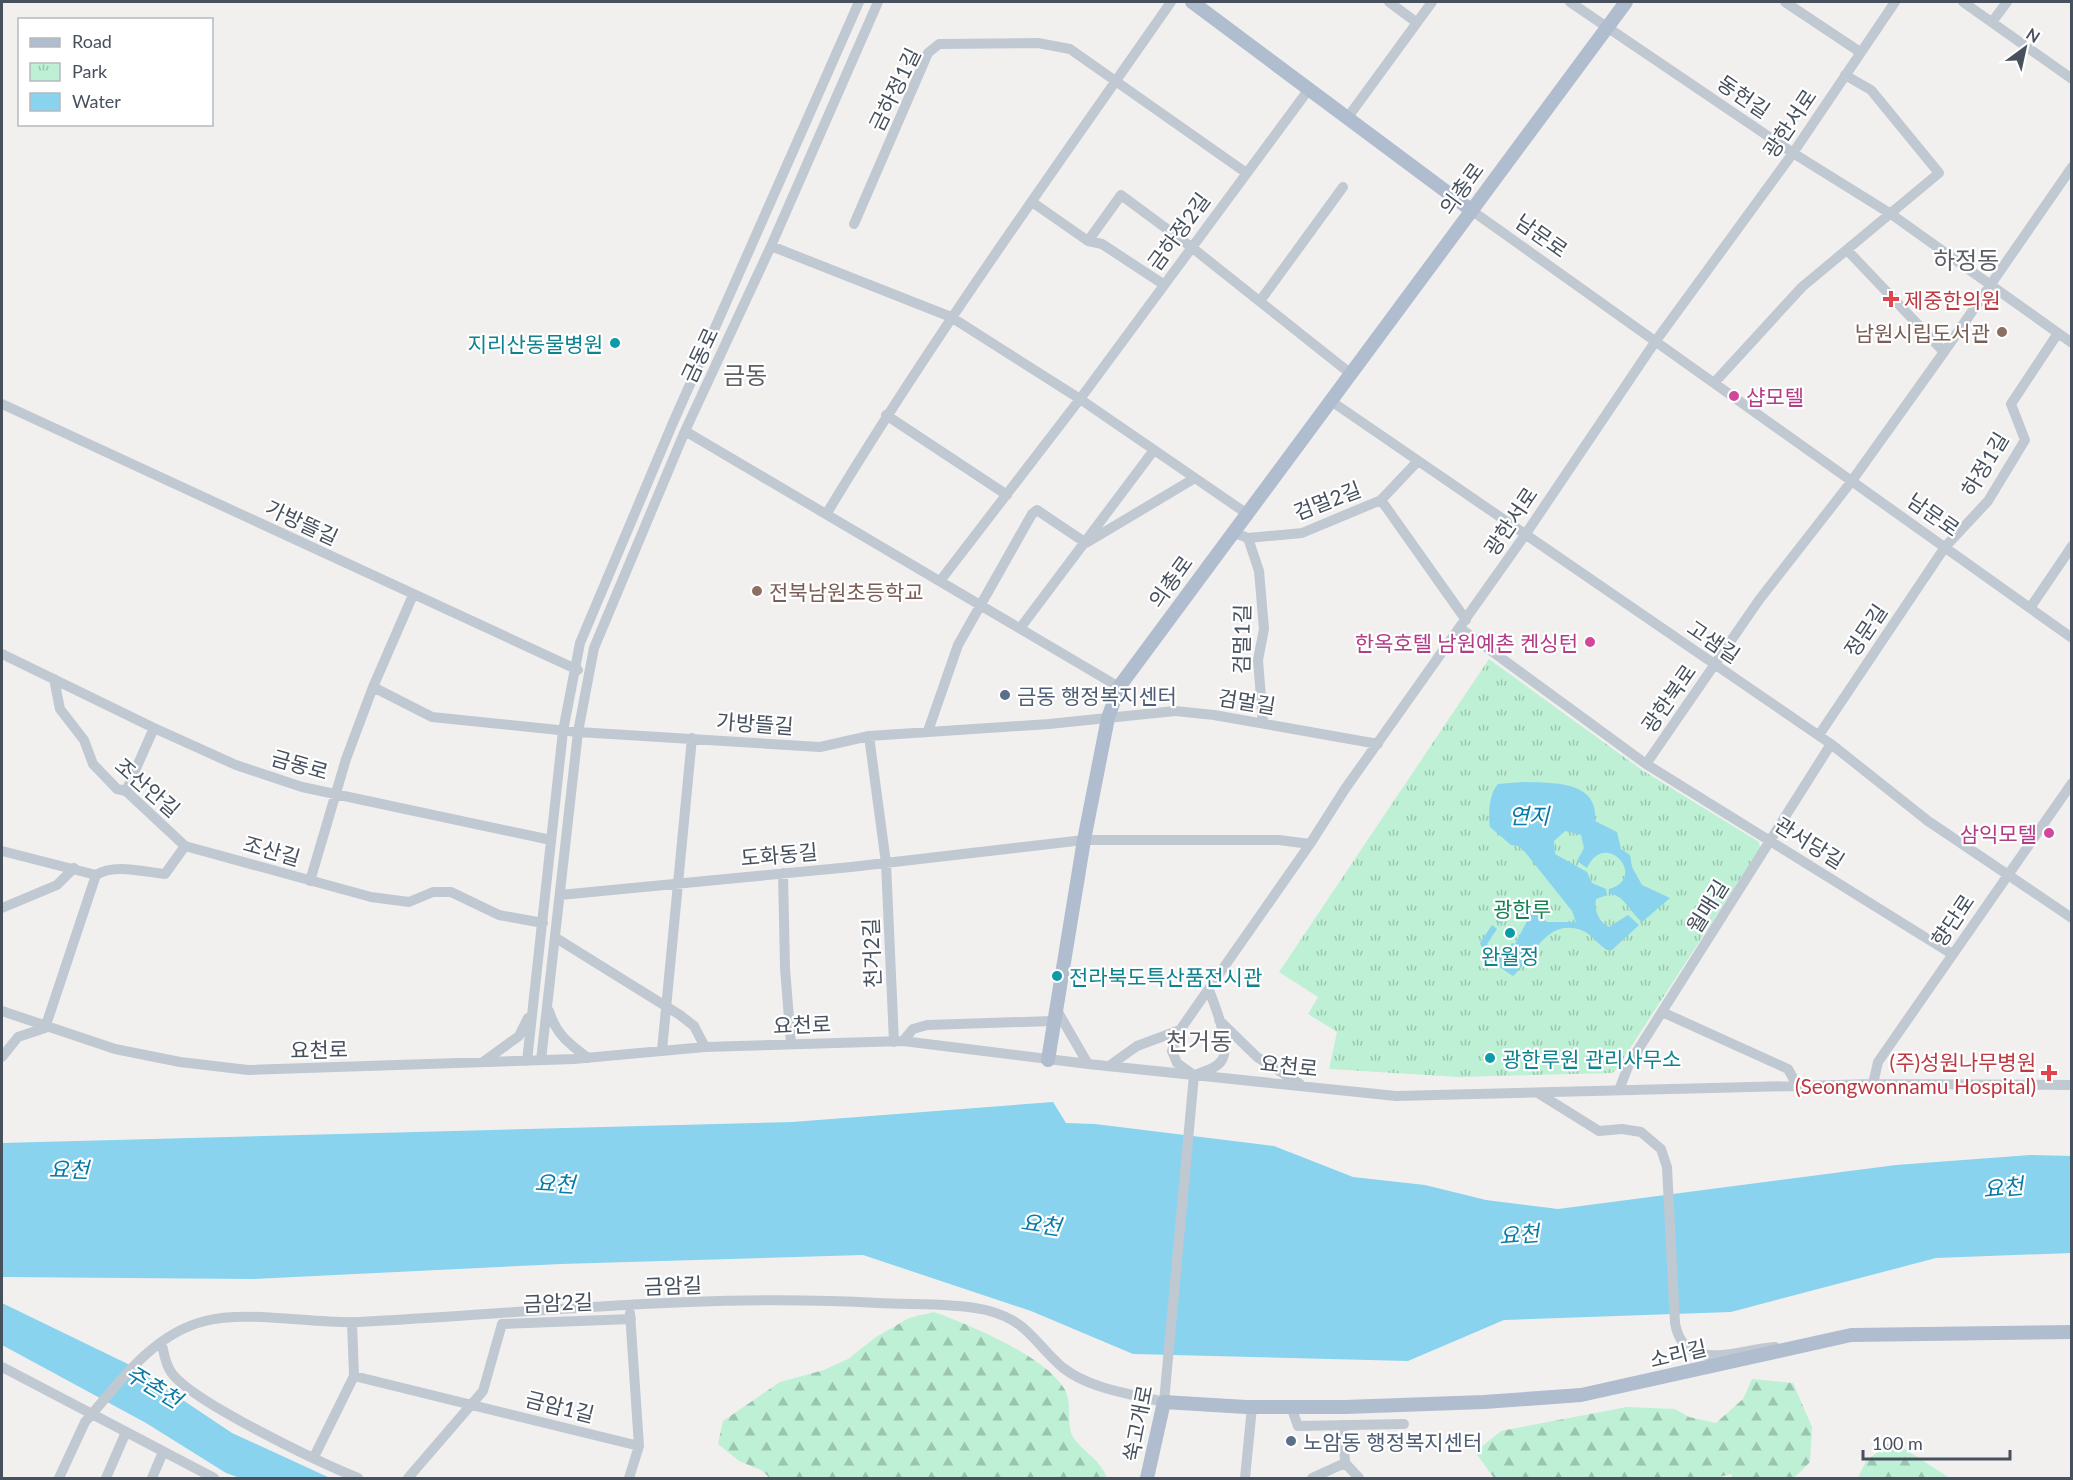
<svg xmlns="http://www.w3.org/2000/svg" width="2073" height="1480" font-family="Lato,'Noto Sans KR',sans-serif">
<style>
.forest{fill:url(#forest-firs)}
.park{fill:url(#park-tufts)}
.water{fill:#89d3ee}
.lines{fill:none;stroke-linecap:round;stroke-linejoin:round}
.minor{stroke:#c0c9d2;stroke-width:10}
.major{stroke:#afbdcf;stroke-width:14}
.health-dot{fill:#e0444e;stroke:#fff;stroke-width:2}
.education-dot{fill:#8d6e63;stroke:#fff;stroke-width:2}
.culture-dot{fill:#0f9aa8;stroke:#fff;stroke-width:2}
.hotel-dot{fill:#d1479c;stroke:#fff;stroke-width:2}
.service-dot{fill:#5c6f8a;stroke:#fff;stroke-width:2}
.labels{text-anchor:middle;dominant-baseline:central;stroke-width:4.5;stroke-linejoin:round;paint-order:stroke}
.street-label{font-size:21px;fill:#47515e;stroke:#fff}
.health-label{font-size:21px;fill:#be3a42;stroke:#fff;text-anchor:start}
.education-label{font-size:21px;fill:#785e54;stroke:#fff;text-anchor:end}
.culture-label{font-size:21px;fill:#0d838f;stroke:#fff;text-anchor:start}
.hotel-label{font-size:21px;fill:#b23c85;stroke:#fff;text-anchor:end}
.service-label{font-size:21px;fill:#4e5e75;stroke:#fff;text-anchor:start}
.park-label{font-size:21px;fill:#158252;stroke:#fff}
.water-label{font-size:22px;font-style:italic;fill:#097ba7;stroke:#fff}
.quarter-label{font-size:24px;fill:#5c5f65;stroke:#fff}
</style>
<defs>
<pattern id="forest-firs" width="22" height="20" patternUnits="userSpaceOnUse" patternTransform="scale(1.5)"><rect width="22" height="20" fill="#bdf0d4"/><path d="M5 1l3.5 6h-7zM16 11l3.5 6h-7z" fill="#9bc5af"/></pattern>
<pattern id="park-tufts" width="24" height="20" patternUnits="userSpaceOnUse" patternTransform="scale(1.5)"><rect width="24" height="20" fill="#bdf0d4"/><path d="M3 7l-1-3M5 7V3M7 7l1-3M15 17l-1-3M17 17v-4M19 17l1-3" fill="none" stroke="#9bc5af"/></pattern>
</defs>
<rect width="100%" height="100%" fill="#f2f0ef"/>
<path class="forest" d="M 934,1312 C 968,1324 1050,1358 1066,1392 C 1072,1405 1066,1424 1073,1437 C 1084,1453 1101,1460 1107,1478 L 770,1478 L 761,1470 L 739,1461 L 718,1444 L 723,1421 L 780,1382 L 824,1370 L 848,1359 L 876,1337 L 909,1318 Z
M 1752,1379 L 1793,1383 L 1812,1427 L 1810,1462 L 1794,1478 L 1732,1478 L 1732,1474 L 1714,1478 L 1494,1478 L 1475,1452 L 1501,1431 L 1627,1407 L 1675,1409 L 1689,1417 L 1716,1423 L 1743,1399 Z
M 1892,1441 L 1950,1478 L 1858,1478 L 1866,1461 Z"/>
<path class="park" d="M 1489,659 L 1642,770 L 1759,842 L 1760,848 L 1616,1070 L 1612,1073 L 1458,1077 L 1329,1069 L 1337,1032 L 1308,1014 L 1318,997 L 1279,972 Z"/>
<path class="water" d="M 1523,782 C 1552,783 1599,780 1595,821 L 1617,832 L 1621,849 L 1630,855 L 1632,867 L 1642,885 L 1670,898 L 1642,922 C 1631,913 1624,895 1610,894 L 1609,889 C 1649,878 1605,828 1587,868 L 1577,861 L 1584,848 L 1581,835 L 1565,831 L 1554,841 L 1555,854 L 1587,872 L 1592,883 L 1606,889 L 1607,895 L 1596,899 C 1594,911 1599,922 1609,927 L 1628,915 L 1639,925 L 1612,950 L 1607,950 C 1598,945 1592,934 1581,930 C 1546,918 1534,957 1513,976 L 1486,958 L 1480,943 L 1492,925 L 1497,929 L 1487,944 L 1502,956 L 1512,943 L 1515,944 L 1527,921 L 1512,910 L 1501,924 L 1496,920 L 1511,903 L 1525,906 L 1547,922 L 1576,922 L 1572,911 L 1525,852 L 1518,846 L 1511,845 L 1490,827 C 1488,814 1489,794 1498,784 Z
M 1053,1102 L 1066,1123 L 1095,1124 L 1274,1146 L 1353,1177 L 1425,1185 L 1486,1200 L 1558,1209 L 1896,1165 L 2030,1155 L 2071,1156 L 2071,1253 L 1936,1258 L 1731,1312 L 1504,1320 L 1408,1361 L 1133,1354 L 1031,1311 L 863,1255 L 561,1264 L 252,1279 L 2,1277 L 2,1143 L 792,1122 Z
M 2,1303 L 132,1366 L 232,1433 L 330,1478 L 240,1478 L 226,1473 L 146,1423 L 2,1345 Z"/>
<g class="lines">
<path class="minor" d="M 1389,2 L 1416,22
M 1570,2 L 1793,153 L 1891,214 L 2072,343
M 1785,2 L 1860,52
M 1963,2 L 2072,79
M 1992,22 L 2007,2
M 1348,117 L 1432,2
M 1032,202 L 1088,241 L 1102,244 L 1163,284
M 1471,210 L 2072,638
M 854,224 L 928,53 L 939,44 L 1038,43 L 1070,49 L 1245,172
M 1088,241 L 1121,195 L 1190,246 L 1351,374
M 771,246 L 951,317 L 1080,399 L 1246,513
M 1847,250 L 1944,352
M 1260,301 L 1343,187
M 1714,383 L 1802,287 L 1939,173 L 1871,90 L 1845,75
M 1331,401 L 1831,744 L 1928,821 L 2072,918
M 2,404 L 578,670
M 886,415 L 1007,495
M 685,431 L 1119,687
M 1381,500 L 1466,620
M 827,513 C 933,337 1054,170 1171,2
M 1232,532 L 1248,538 L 1259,571 L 1264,629 L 1258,660 L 1263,723
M 1248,538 L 1302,533 L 1381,500 L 1417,462
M 940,581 L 1080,399 L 1309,89
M 2030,608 L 2072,546
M 1021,627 L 1154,450
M 1460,628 L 1646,764 L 1759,600 L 1851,482 L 1944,352 L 2072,167
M 2,654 L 154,728 L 236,765 L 302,787 L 551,840
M 54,679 L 60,709 L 84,740 L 93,764 L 117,789 L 126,791 L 185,846 L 371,897 L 409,902 L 433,892 L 451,892 L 499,915 L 543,923
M 373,687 L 432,717 L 578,732 L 820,747 L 869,736 L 1049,724 L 1175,711 L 1214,715 L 1378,744
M 928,731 L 958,645 L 1032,514 L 1037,510 L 1086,543 L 1195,478
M 1819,735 L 1945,547 L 1988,501 L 2025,440 L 2011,404 L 2058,333
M 869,736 L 886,863 L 894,1042
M 1646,764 L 1952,954
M 126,791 L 154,728
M 2,851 L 96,875 C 114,863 144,872 165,874 L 185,846
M 783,873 L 785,968 L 791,1044
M 310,881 L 346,759 L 373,687 L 413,595
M 560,895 L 851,867 L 1084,840 L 1279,840 L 1310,844
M 2,908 L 57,885 L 74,868
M 556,938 L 680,1015 L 694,1026 L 705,1047
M 1055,1007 L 1088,1064
M 2,1011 L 115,1049 L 180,1062 L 248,1070 L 574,1059 L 705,1047 L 903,1041 L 1088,1064 L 1396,1096 L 1873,1084 L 2072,1085
M 549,1011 C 556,1034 569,1044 588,1058
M 1662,1012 L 1788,1069 L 1798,1087
M 1219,1020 L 1257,1057 L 1300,1084
M 903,1041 L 913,1029 L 927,1025 L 1052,1021
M 662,1050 L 692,738
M 2,1057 L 18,1037 L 45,1028 L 96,875
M 541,1060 L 578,732 L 594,648 L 685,431 L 771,246 L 878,2
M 527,1061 L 563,731 L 580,643 L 672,425 L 859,2
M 483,1062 L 519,1036 L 528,1018
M 1109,1066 L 1137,1046 L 1180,1030
M 1191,1073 L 1177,1063 L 1172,1051 L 1180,1030 L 1310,844 L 1345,789 L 1525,535 L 1655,342 L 1793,153 L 1895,2
M 1197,1074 C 1206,1071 1217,1068 1222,1060 C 1231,1044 1215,1006 1209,990
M 1873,1084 L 1878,1062 L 2072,783
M 1619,1090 L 1629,1064 L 1831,744
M 1538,1093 L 1599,1131 L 1622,1129 L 1641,1132 L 1661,1149 L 1667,1167 L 1675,1323 C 1684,1375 1740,1349 1775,1347
M 161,1342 C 164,1351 165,1364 171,1372 C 190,1401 321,1463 358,1478
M 2,1367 L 92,1414 C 123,1377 156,1333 205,1321 C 247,1310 313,1324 359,1322 C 531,1313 706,1293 878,1303 C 910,1305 956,1303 986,1310 C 1029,1321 1033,1342 1062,1367 C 1089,1389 1131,1394 1164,1402 L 1194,1075
M 354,1376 L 639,1446
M 1291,1407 L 1298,1426 L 1404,1424
M 1343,1425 L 1345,1463 L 1359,1478
M 314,1457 L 354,1376 L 352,1322
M 59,1478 L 85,1422 L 92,1414 L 214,1478
M 106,1478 L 126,1432
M 152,1478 L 163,1452
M 408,1478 L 483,1391 L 502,1324 L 631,1319
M 629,1478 L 639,1446 L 630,1313
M 1245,1478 L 1252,1407
M 1312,1478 L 1345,1463"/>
<path class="major" d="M 1192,2 L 1471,210
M 1048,1060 L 1084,840 L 1108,718 L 1119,687 L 1626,2
M 1147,1478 L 1164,1402 L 1246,1407 L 1345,1407 L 1484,1402 L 1581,1395 L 1851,1335 L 2072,1332"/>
</g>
<g class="health-dot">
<path d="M1888 290h6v6h6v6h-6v6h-6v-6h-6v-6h6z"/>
<path d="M2046 1064h6v6h6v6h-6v6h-6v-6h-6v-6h6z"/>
</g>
<g class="education-dot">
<circle cx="2002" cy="332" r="6"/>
<circle cx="757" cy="591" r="6"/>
</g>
<g class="culture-dot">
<circle cx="615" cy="343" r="6"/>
<circle cx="1510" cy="933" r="6"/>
<circle cx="1057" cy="976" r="6"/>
<circle cx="1490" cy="1058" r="6"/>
</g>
<g class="hotel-dot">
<circle cx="1734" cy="396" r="6"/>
<circle cx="1590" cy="642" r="6"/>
<circle cx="2049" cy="833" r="6"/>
</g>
<g class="service-dot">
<circle cx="1005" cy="695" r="6"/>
<circle cx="1291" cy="1441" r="6"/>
</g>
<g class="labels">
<g class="street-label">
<text transform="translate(894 89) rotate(-64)">금하정1길</text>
<text transform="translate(1744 96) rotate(34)">동헌길</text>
<text transform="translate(1789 123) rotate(-56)">광한서로</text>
<text transform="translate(1461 188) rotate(-54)">의총로</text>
<text transform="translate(1178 231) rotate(-54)">금하정2길</text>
<text transform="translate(1542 235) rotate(35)">남문로</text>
<text transform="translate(699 355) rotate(-65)">금동로</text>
<text transform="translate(1984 464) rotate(-59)">하정1길</text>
<text transform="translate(1327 500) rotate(-21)">검멀2길</text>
<text transform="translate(1934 514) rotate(35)">남문로</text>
<text transform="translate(1510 521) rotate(-56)">광한서로</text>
<text transform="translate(302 522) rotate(25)">가방뜰길</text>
<text transform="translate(1170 581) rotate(-54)">의총로</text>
<text transform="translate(1865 630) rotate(-56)">정문길</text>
<text transform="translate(1241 639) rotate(-89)">검멀1길</text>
<text transform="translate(1714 641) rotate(34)">고샘길</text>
<text transform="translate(1668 698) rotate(-55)">광한북로</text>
<text transform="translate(1247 701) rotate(9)">검멀길</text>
<text transform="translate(755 723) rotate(4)">가방뜰길</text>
<text transform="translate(300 764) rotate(16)">금동로</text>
<text transform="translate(148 787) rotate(41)">조산안길</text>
<text transform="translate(1810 842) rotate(32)">관서당길</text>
<text transform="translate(272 850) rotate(16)">조산길</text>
<text transform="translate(779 854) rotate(-5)">도화동길</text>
<text transform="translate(1707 906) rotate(-58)">월매길</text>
<text transform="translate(1952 920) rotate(-56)">향단로</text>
<text transform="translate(871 953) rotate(-92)">천거2길</text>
<text transform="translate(802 1024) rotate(-2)">요천로</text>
<text transform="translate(319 1049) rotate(-1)">요천로</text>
<text transform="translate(1289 1065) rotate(6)">요천로</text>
<text transform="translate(673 1285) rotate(-2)">금암길</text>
<text transform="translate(558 1302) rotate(-2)">금암2길</text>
<text transform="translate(1678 1353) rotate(-13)">소리길</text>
<text transform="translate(560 1406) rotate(14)">금암1길</text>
<text transform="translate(1137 1423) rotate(-79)">쑥고개로</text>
</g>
<g class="health-label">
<text x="1904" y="299">제중한의원</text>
<text x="2036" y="1061" text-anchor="end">(주)성원나무병원<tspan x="2036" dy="24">(Seongwonnamu Hospital)</tspan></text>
</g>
<g class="education-label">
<text x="1990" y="332">남원시립도서관</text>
<text x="769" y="591" text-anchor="start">전북남원초등학교</text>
</g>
<g class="culture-label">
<text x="603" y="343" text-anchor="end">지리산동물병원</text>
<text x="1510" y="955" text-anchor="middle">완월정</text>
<text x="1069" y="976">전라북도특산품전시관</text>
<text x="1502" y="1058">광한루원 관리사무소</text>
</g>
<g class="hotel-label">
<text x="1746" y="396" text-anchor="start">샵모텔</text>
<text x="1578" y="642">한옥호텔 남원예촌 켄싱턴</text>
<text x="2037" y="833">삼익모텔</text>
</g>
<g class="service-label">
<text x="1017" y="695">금동 행정복지센터</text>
<text x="1303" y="1441">노암동 행정복지센터</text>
</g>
<g class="park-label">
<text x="1522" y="908">광한루</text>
</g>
<g class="water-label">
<text x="1529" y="815">연지</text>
<text transform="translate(69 1169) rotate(1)">요천</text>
<text transform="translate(555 1183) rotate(3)">요천</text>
<text transform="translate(2003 1187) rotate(-6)">요천</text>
<text transform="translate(1041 1224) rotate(8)">요천</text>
<text transform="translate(1519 1234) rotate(-5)">요천</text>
<text transform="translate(154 1386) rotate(31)">주촌천</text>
</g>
<g class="quarter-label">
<text x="1966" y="259">하정동</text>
<text x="745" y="374">금동</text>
<text x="1199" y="1040">천거동</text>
</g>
</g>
<rect width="2073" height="1480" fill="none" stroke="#47515e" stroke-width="6"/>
<rect x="18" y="18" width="195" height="108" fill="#ffffff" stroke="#b5b9bf" stroke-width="1.5"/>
<rect x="30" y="38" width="30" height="9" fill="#afbdcf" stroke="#b5b9bf" stroke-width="1.5"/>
<text x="72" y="48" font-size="18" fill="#47515e">Road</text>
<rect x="30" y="63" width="30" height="18" fill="url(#park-tufts)" stroke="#b5b9bf" stroke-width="1.5"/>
<text x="72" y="78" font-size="18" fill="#47515e">Park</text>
<rect x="30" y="93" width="30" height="18" fill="#89d3ee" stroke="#b5b9bf" stroke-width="1.5"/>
<text x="72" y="108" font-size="18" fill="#47515e">Water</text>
<g transform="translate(2025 48) rotate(33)" stroke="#ffffff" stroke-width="4.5" paint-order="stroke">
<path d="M0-4.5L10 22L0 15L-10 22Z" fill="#47515e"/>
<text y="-9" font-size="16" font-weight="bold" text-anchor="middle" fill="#47515e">N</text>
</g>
<path d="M1863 1450v9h147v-9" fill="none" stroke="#47515e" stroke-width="3"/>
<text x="1872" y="1450" font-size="18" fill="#47515e" stroke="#ffffff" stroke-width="4.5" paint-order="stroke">100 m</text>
</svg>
